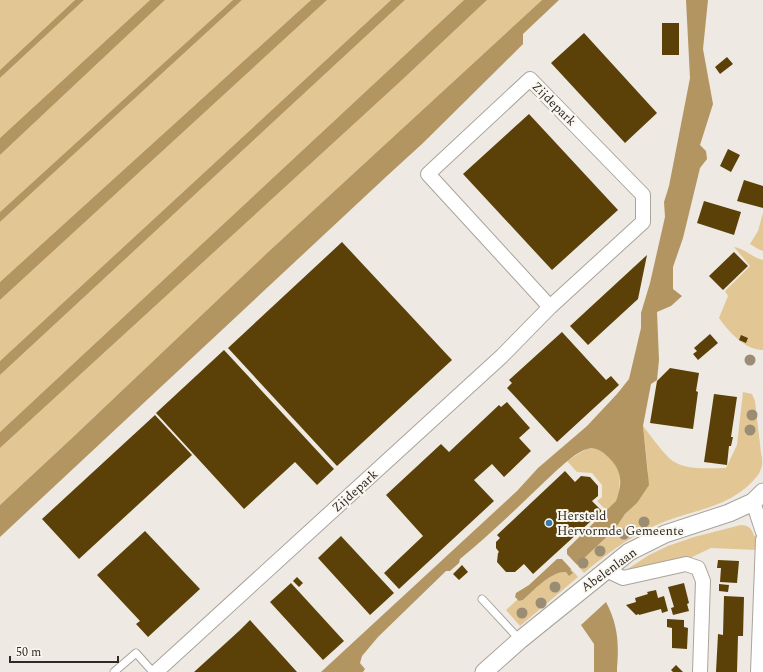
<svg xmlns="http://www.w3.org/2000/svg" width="763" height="672" font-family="Spectral,serif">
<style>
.green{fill:#e2c694}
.water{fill:#b29561}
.pier{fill:#eee9e2}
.building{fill:#5b4108}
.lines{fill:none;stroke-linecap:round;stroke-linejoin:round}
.service-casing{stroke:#a8a49c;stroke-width:9}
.minor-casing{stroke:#a8a49c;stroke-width:16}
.tertiary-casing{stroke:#a8a49c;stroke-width:19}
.service{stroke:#fff;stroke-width:7}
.minor{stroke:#fff;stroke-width:14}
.tertiary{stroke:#fff;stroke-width:17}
.tree{fill:#9a8d73}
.poi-dot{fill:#367ab0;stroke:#fbf7ef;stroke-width:1.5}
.labels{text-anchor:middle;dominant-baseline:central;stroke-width:4;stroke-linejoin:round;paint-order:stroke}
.street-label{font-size:13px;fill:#2c2b28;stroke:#fbf7ef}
.poi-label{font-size:13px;fill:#2c2b28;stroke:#fbf7ef;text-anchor:start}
</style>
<rect width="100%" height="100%" fill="#eee9e2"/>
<path class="green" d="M 0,0 L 75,0 L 0,70 Z
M 84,0 L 150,0 L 0,138 L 0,78 Z
M 165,0 L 233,0 L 0,212 L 0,155 Z
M 242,0 L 311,0 L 0,282 L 0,222 Z
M 327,0 L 391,0 L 0,361 L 0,300 Z
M 405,0 L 464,0 L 0,432 L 0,375 Z
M 487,0 L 542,0 L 266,254 L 71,439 L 0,505 L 0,448 L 402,80 Z
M 763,213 L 763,251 L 758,249 L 750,244 L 758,231 Z
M 734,247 C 744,248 753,258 763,260 L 763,350 C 745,350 729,332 719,318 L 728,296 L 725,291 L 750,266 Z
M 743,392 L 752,394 L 755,401 L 761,453 C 763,460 763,468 758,475 C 731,510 689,509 652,527 C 627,539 605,555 584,573 L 577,565 L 615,529 L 625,514 L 637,503 L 648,472 L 643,426 C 651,436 659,448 669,458 C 682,471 709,468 726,468 L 737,445 Z
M 597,448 L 604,453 L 617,466 L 620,473 L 619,493 L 616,501 L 607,511 L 597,501 L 602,497 L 602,485 L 592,473 L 577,472 L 567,461 L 586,449 Z
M 741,525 C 749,525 752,529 754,536 L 757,535 L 757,550 L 711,548 L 686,560 L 628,571 L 626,570 L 649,555 L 668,546 L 694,537 Z
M 571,569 L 578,577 L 520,626 L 506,610 L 518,599 L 519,601 L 523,600 C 534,590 550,571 566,572 L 570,576 L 570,570 Z"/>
<path class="water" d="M 75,0 L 84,0 L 0,78 L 0,70 Z
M 150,0 L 165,0 L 0,155 L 0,138 Z
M 233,0 L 242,0 L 0,222 L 0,212 Z
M 311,0 L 327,0 L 0,300 L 0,282 Z
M 391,0 L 405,0 L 0,375 L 0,361 Z
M 464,0 L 487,0 L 402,80 L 0,448 L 0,432 Z
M 542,0 L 559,0 L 523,34 L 523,44 L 517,50 L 422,144 L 388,175 L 0,537 L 0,505 L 71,439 L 266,254 Z
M 686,0 L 708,0 L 703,49 L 713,104 L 700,145 L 706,151 L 707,159 L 700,168 L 683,238 L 673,267 L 673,289 L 682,296 L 671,306 L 657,312 L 659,360 L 657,380 L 651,384 L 643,426 L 649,485 L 637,503 L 625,514 L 615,529 L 577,565 L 570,570 L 573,573 L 569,576 L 566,572 C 551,571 533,591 523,600 L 519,601 L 515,597 L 516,593 L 529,585 L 557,559 L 562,559 L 567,555 L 567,549 L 616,501 C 622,485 623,472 610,459 C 604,453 597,446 587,449 C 574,452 548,479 537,489 C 512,513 487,537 460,559 L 459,563 L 450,571 L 446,571 L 378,637 L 362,656 L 360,663 L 365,669 L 363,672 L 321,672 L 517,491 L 538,468 L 587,426 L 617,394 L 629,379 L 641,328 L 641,313 L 650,283 L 665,217 L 664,202 L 669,186 L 690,78 Z
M 606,602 C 618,625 619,643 617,668 L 617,672 L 594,672 L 594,644 L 581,625 Z"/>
<path class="pier" d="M 566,553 L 578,566 L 573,571 L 561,558 Z"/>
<path class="building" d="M 662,23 L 679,23 L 679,55 L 662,55 Z
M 584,33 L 657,113 L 625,143 L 551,63 Z
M 727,57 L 733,64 L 720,74 L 715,67 Z
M 529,114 L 618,210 L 552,270 L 463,174 Z
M 728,149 L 740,155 L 731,172 L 720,166 Z
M 744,180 L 763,186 L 763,208 L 737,201 Z
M 704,201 L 741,212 L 734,235 L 697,223 Z
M 342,242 L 452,360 L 337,466 L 228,348 Z
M 734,252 L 748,266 L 723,290 L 709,276 Z
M 647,255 L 638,299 L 588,345 L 570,326 Z
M 562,332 L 606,380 L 611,376 L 619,385 L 557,442 L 507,388 L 512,383 L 509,380 Z
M 710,334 L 718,343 L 698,360 L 693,354 L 697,351 L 694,348 Z
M 741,335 L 748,338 L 746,343 L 739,340 Z
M 224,350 L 334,469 L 317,485 L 295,462 L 244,509 L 156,413 Z
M 670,368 L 699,373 L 696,391 L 698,392 L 693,429 L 650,423 L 657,381 Z
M 714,394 L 737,397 L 731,437 L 733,437 L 731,446 L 729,446 L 727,465 L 704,462 Z
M 507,402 L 530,428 L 519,438 L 531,451 L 504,477 L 492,464 L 474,480 L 494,501 L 399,589 L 384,573 L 423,536 L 386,495 L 441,444 L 449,452 L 499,405 L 501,407 Z
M 155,415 L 192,455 L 79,559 L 42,519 Z
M 565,471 L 575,482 L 581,476 L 590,477 L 598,486 L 598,496 L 592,501 L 602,511 L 533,574 L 524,564 L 515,572 L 506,572 L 497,562 L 498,553 L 499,552 L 496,548 L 496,542 L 500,538 L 497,535 Z
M 145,531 L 200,589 L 148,637 L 136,624 L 140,621 L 97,575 Z
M 341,536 L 394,593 L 370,615 L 318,558 Z
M 718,560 L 739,561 L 737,583 L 720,582 L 721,568 L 717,568 Z
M 462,565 L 468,572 L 459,580 L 453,574 Z
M 297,577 L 303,583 L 299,587 L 293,581 Z
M 291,583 L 344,641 L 323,660 L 270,602 Z
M 684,583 L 689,603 L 687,604 L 689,611 L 673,615 L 671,608 L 674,607 L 668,587 Z
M 719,584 L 729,585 L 728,592 L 719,591 Z
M 656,590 L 658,598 L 664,596 L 668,611 L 662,613 L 661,609 L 639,615 L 639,614 L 636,615 L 626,605 L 636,602 L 635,598 L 648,594 L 647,592 Z
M 724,596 L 744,597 L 743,636 L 738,636 L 737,672 L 716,672 L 718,634 L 723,635 Z
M 667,619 L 684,620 L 684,627 L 688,628 L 687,649 L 672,648 L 672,628 L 667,627 Z
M 250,620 L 297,672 L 194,672 L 239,631 Z
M 676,665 L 683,672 L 673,672 L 671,670 Z"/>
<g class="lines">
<defs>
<path id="service" d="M 482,599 L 520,640
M 114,672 L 136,653 L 153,672"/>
<path id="minor" d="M 753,502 L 763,532
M 606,570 L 623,578 L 686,564 L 698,568 L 703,581 L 700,672
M 156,672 L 502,356 L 550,307 L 643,222 L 643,195 L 530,79 L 428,174 L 550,307
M 758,672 L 763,540"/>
<path id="tertiary" d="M 484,672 L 520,640 L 629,552 L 665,534 L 729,513 L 753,502 L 763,492"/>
</defs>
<use href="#service" class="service-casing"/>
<use href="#minor" class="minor-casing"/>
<use href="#tertiary" class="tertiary-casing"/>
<use href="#service" class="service"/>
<use href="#minor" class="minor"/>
<use href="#tertiary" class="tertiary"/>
</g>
<g class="tree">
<circle cx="750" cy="360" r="5.5"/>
<circle cx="752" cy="415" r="5.5"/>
<circle cx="750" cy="430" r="5.5"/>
<circle cx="644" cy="522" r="5.5"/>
<circle cx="624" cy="534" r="5.5"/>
<circle cx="600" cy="551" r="5.5"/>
<circle cx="583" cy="563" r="5.5"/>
<circle cx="555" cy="587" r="5.5"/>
<circle cx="541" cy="603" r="5.5"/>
<circle cx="522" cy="613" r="5.5"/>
</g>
<circle class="poi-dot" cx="549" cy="523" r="4"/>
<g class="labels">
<g class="street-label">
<text transform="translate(554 104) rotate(45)">Zijdepark</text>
<text transform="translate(355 491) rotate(-42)">Zijdepark</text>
<text transform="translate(609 570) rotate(-36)">Abelenlaan</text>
</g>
<g class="poi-label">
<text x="557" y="516">Hersteld<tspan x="557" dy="15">Hervormde Gemeente</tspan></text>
</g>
</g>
<path d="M10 656v6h108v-6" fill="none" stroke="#2c2b28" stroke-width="2"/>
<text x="16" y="656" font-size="12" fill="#2c2b28" stroke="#fbf7ef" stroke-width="3" paint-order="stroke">50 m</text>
</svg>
